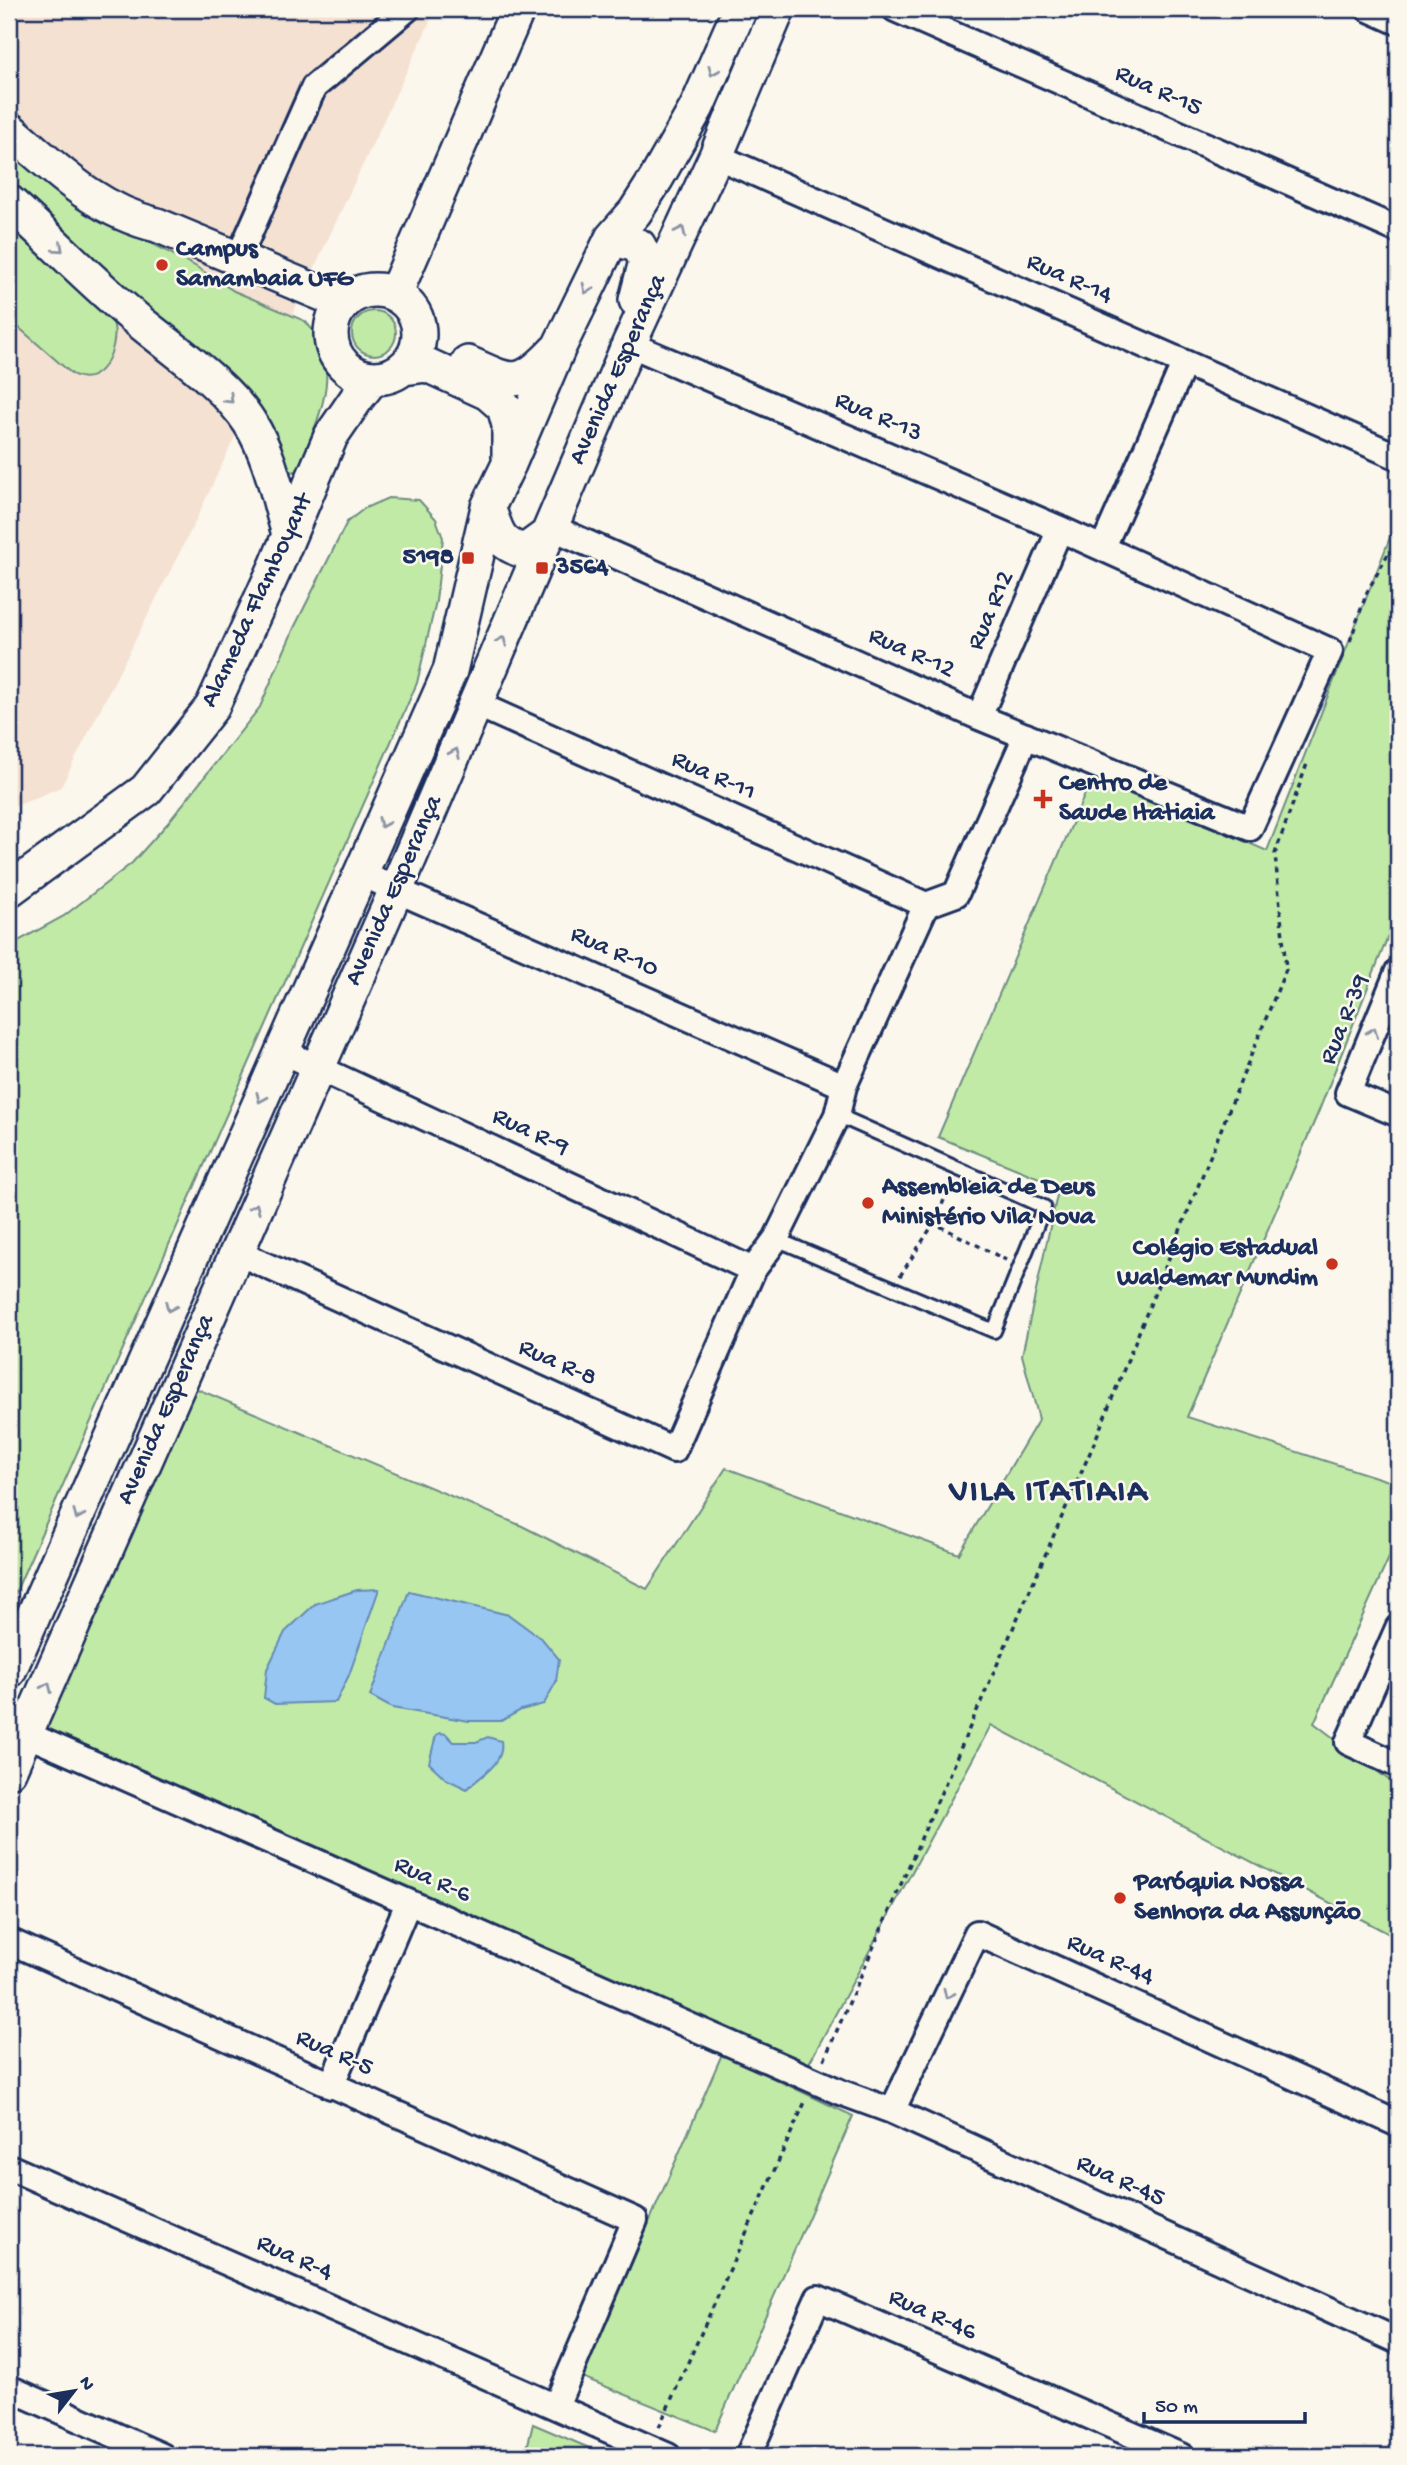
<svg xmlns="http://www.w3.org/2000/svg" width="1407" height="2465" font-family="'Gochi Hand',sans-serif">
<style>
.built{fill:#f4e1d2}
.green{fill:#c1eaa6;stroke:#6e8c82;stroke-width:2}
.water{fill:#96c6f1;stroke:#658ab6;stroke-width:2}
.lines{fill:none;stroke-linecap:round;stroke-linejoin:round}
.lane-casing{stroke:#1b2f5e;stroke-width:18}
.street-casing{stroke:#1b2f5e;stroke-width:30}
.secondary-casing{stroke:#1b2f5e;stroke-width:38}
.path{stroke:#1b2f5e;stroke-width:3.5;stroke-dasharray:5 5;stroke-linecap:butt}
.lane{stroke:#fbf7ec;stroke-width:12}
.street{stroke:#fbf7ec;stroke-width:24}
.secondary{stroke:#fbf7ec;stroke-width:33}
.oneway{stroke:#8b93a5}
.poi-dot{fill:#c8321e;stroke:#fbf7ec;stroke-width:2.5}
.labels{text-anchor:middle;dominant-baseline:central;stroke-width:5;stroke-linejoin:round;paint-order:stroke}
.street-label{font-size:26px;fill:#1b2f5e;stroke:#fbf7ec}
.poi-label{font-size:26px;font-weight:bold;fill:#1b2f5e;stroke:#fbf7ec;text-anchor:start}
.district-label{font-size:33px;font-weight:bold;letter-spacing:2px;fill:#1b2f5e;stroke:#fbf7ec}
</style>
<rect width="100%" height="100%" fill="#fbf7ec"/>
<filter id="ink" filterUnits="userSpaceOnUse"><feTurbulence type="fractalNoise" baseFrequency=".0143" numOctaves="2"/><feDisplacementMap in="SourceGraphic" scale="14" xChannelSelector="R" yChannelSelector="G"/><feConvolveMatrix kernelMatrix="1 2 1 2 8 2 1 2 1" color-interpolation-filters="sRGB"/></filter>
<g filter="url(#ink)">
<path class="built" d="M 9,9 L 436,9 L 195,522 L 61,787 L 9,809 Z"/>
<path class="green" d="M 9,146 L 103,218 L 195,266 L 234,291 L 305,321 C 348,368 316,423 297,471 L 290,472 L 284,463 L 9,190 Z
M 9,222 L 104,305 C 108,311 112,318 114,326 C 118,350 100,390 72,374 L 9,319 Z
M352 333a22 22 0 1 1 44 0a22 22 0 1 1-44 0Z
M 388,498 L 419,500 L 436,519 L 443,538 L 436,601 L 417,683 L 9,1607 L 9,946 L 64,916 L 132,863 L 167,824 L 260,707 L 294,628 L 347,522 L 365,508 Z
M 1398,517 L 1398,911 L 1318,1113 L 1187,1417 L 1398,1484 L 1398,1538 L 1314,1723 L 1398,1787 L 1397,1938 L 991,1725 L 807,2067 L 46,1729 L 195,1388 L 522,1526 L 647,1589 L 726,1468 L 959,1554 L 1039,1419 L 1022,1355 L 1059,1186 L 938,1137 L 1093,775 L 1267,851 Z
M 722,2054 L 853,2116 L 715,2431 L 582,2377 Z
M 533,2424 L 608,2456 L 525,2456 Z"/>
<path class="water" d="M 379,1589 L 349,1675 L 336,1702 L 275,1704 L 264,1698 L 267,1669 L 285,1632 L 315,1604 L 357,1590 Z
M 409,1591 L 509,1615 L 543,1640 L 559,1659 L 556,1682 L 544,1704 L 521,1710 L 501,1721 L 469,1721 L 392,1708 L 370,1696 Z
M 440,1733 L 446,1734 L 454,1742 L 476,1742 L 488,1737 L 501,1741 C 505,1764 481,1775 467,1789 L 446,1779 L 429,1763 L 436,1735 Z"/>
<g class="lines">
<defs>
<path id="lane" d="M 776,1239 L 994,1331 L 1044,1207 L 837,1115"/>
<path id="street" d="M 895,9 L 1398,230
M 1369,9 L 1398,22
M 716,156 L 1398,457
M 238,259 L 314,87 L 407,9
M 551,527 L 979,717 L 1250,828 L 1330,651 L 1060,529 L 629,344
M 1103,547 L 1184,364
M 476,704 L 926,905
M 979,717 L 1060,529
M 361,873 L 396,890 L 844,1086
M 1398,971 L 1348,1093 L 1398,1114
M 282,1051 L 753,1270
M 236,1252 L 674,1450 L 753,1270 L 776,1239 L 837,1115 L 844,1086 L 926,905 L 956,894 L 1026,736
M 1398,1628 L 1348,1742 L 1398,1765
M 26,1734 L 840,2092 L 892,2111 L 1398,2341
M 9,1941 L 635,2220 L 556,2406
M 331,2086 L 408,1903
M 892,2111 L 977,1933 L 1398,2124
M 9,2167 L 668,2456
M 9,2388 L 162,2456
M 748,2456 L 818,2298 L 1181,2456"/>
<path id="secondary" d="M 9,129 C 56,169 95,210 157,225 L 344,303
M 9,202 C 53,241 94,285 140,322 C 174,350 226,385 250,423 C 271,456 278,498 289,534
M 612,238 L 639,246 L 646,261 L 636,300
M331 334a44 44 0 1 1 88 0a44 44 0 1 1-88 0Z
M 395,294 L 518,9
M 468,363 C 512,383 519,389 555,351
M 404,368 L 427,365 L 488,393 L 504,407 L 509,425 L 509,457
M 488,507 C 497,531 498,545 525,551 L 547,535
M 9,890 L 146,790 L 212,707 L 277,564 L 331,436 L 357,398 L 373,378
M 9,1671 L 450,671 L 488,507 L 509,464 L 559,347 L 612,238 L 635,212 L 656,179 L 697,107 L 740,9
M 9,1771 L 396,890 L 629,344 L 716,156 L 778,9"/>
</defs>
<use href="#lane" class="lane-casing"/>
<use href="#street" class="street-casing"/>
<use href="#secondary" class="secondary-casing"/>
<path class="path" d="M 1350,641 L 1367,592 L 1398,536
M 934,1223 L 951,1184
M 900,1276 L 934,1223 L 1006,1260
M 824,2060 L 1092,1448 L 1286,969 L 1275,854 L 1308,761
M 659,2427 L 805,2102"/>
<use href="#lane" class="lane"/>
<use href="#street" class="street"/>
<use href="#secondary" class="secondary"/>
</g>
<defs><path id="oneway-chevron" d="M-2-3.5L2.5 0L-2 3.5" fill="none" stroke-width="1.6" stroke-linecap="round" stroke-linejoin="round" transform="scale(1.75)"/></defs>
<g class="oneway">
<use href="#oneway-chevron" transform="translate(713 71) rotate(114)"/>
<use href="#oneway-chevron" transform="translate(681 231) rotate(-65)"/>
<use href="#oneway-chevron" transform="translate(59 248) rotate(42)"/>
<use href="#oneway-chevron" transform="translate(587 289) rotate(116)"/>
<use href="#oneway-chevron" transform="translate(229 399) rotate(45)"/>
<use href="#oneway-chevron" transform="translate(502 641) rotate(-67)"/>
<use href="#oneway-chevron" transform="translate(455 753) rotate(-67)"/>
<use href="#oneway-chevron" transform="translate(383 823) rotate(114)"/>
<use href="#oneway-chevron" transform="translate(1373 1032) rotate(-68)"/>
<use href="#oneway-chevron" transform="translate(261 1098) rotate(114)"/>
<use href="#oneway-chevron" transform="translate(255 1208) rotate(-66)"/>
<use href="#oneway-chevron" transform="translate(170 1307) rotate(114)"/>
<use href="#oneway-chevron" transform="translate(78 1515) rotate(114)"/>
<use href="#oneway-chevron" transform="translate(47 1687) rotate(-66)"/>
<use href="#oneway-chevron" transform="translate(948 1994) rotate(115)"/>
</g>
</g>
<g class="poi-dot">
<circle cx="162" cy="265" r="7"/>
<rect x="461" y="551" width="14" height="14" rx="3.5"/>
<rect x="535" y="561" width="14" height="14" rx="3.5"/>
<path d="M1039.5 788.5h7v7h7v7h-7v7h-7v-7h-7v-7h7z"/>
<circle cx="868" cy="1203" r="7"/>
<circle cx="1332" cy="1264" r="7"/>
<circle cx="1120" cy="1898" r="7"/>
</g>
<g class="labels">
<g class="street-label">
<text transform="translate(1158 92) rotate(24)">Rua R-15</text>
<text transform="translate(1069 280) rotate(24)">Rua R-14</text>
<text transform="translate(619 370) rotate(-66)">Avenida Esperança</text>
<text transform="translate(878 418) rotate(23)">Rua R-13</text>
<text transform="translate(258 601) rotate(-65)">Alameda Flamboyant</text>
<text transform="translate(992 611) rotate(-67)">Rua R12</text>
<text transform="translate(911 654) rotate(24)">Rua R-12</text>
<text transform="translate(713 777) rotate(24)">Rua R-11</text>
<text transform="translate(395 891) rotate(-66)">Avenida Esperança</text>
<text transform="translate(614 953) rotate(24)">Rua R-10</text>
<text transform="translate(1346 1020) rotate(-68)">Rua R-39</text>
<text transform="translate(530 1133) rotate(25)">Rua R-9</text>
<text transform="translate(557 1364) rotate(24)">Rua R-8</text>
<text transform="translate(167 1410) rotate(-66)">Avenida Esperança</text>
<text transform="translate(432 1881) rotate(24)">Rua R-6</text>
<text transform="translate(1110 1961) rotate(24)">Rua R-44</text>
<text transform="translate(334 2054) rotate(24)">Rua R-5</text>
<text transform="translate(1120 2182) rotate(24)">Rua R-45</text>
<text transform="translate(294 2259) rotate(24)">Rua R-4</text>
<text transform="translate(932 2316) rotate(24)">Rua R-46</text>
</g>
<g class="poi-label">
<text x="176" y="250">Campus<tspan x="176" dy="30">Samambaia UFG</tspan></text>
<text x="454" y="558" text-anchor="end">5198</text>
<text x="556" y="568">3564</text>
<text x="1059" y="784">Centro de<tspan x="1059" dy="30">Saude Itatiaia</tspan></text>
<text x="882" y="1188">Assembleia de Deus<tspan x="882" dy="30">Ministério Vila Nova</tspan></text>
<text x="1318" y="1249" text-anchor="end">Colégio Estadual<tspan x="1318" dy="30">Waldemar Mundim</tspan></text>
<text x="1134" y="1883">Paróquia Nossa<tspan x="1134" dy="30">Senhora da Assunção</tspan></text>
</g>
<g class="district-label">
<text x="1049" y="1493">VILA ITATIAIA</text>
</g>
</g>
<rect width="1407" height="2465" fill="none" stroke="#fbf7ec" stroke-width="35"/>
<rect x="18" y="18" width="1372" height="2430" fill="none" stroke="#1b2f5e" stroke-width="2.5" filter="url(#ink)"/>
<g transform="translate(74 2391) rotate(59)" stroke="#fbf7ec" stroke-width="5" paint-order="stroke">
<path d="M0-5L12 26L0 18L-12 26Z" fill="#1b2f5e"/>
<text y="-10" font-size="19" font-weight="bold" text-anchor="middle" fill="#1b2f5e">N</text>
</g>
<path d="M1144 2412v10h161v-10" fill="none" stroke="#1b2f5e" stroke-width="3.5"/>
<text x="1155" y="2412" font-size="21" fill="#1b2f5e" stroke="#fbf7ec" stroke-width="5" paint-order="stroke">50 m</text>
</svg>
